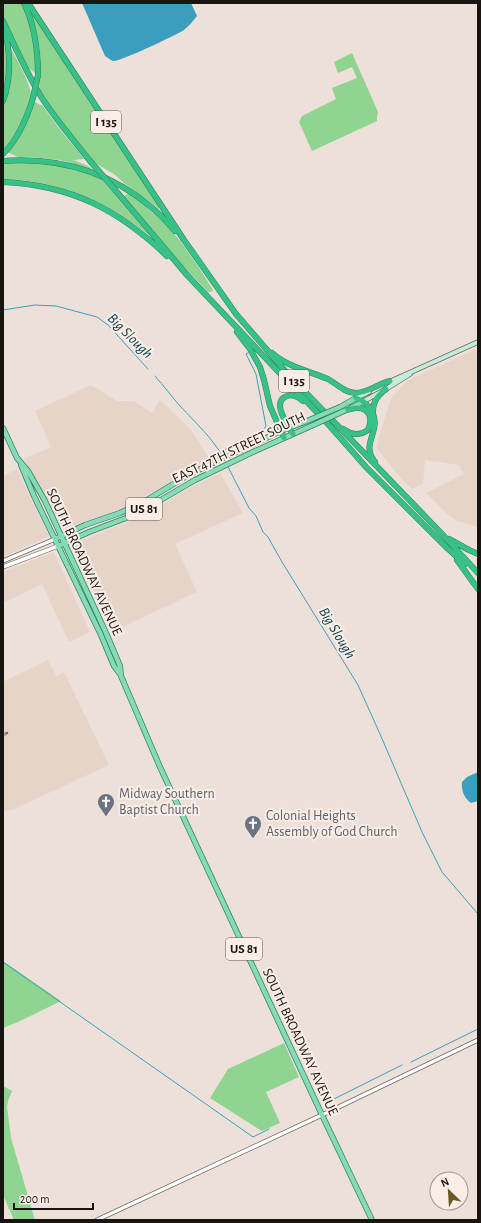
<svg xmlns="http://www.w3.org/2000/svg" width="481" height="1223" font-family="'Alegreya Sans',sans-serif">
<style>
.built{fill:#e7d4c8}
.green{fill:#8fd491}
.water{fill:#3c9ebf}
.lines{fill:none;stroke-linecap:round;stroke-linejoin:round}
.stream{stroke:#3c9ebf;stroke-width:1}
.tertiary-casing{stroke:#716761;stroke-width:5}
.secondary-casing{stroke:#716761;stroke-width:5.5}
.primary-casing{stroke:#2c845e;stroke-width:6}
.motorway-casing{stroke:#2c845e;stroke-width:6}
.tertiary{stroke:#fff;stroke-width:3.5}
.secondary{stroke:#c3ecdb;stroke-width:4}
.primary{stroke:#87dab7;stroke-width:4.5}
.motorway{stroke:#37c187;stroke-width:5}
.rail-casing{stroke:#6a635e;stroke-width:2.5}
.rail{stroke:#f9ede6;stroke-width:1;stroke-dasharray:3;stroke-linecap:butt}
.primary-bridge-casing{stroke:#2c845e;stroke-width:6;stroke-linecap:butt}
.motorway-bridge-casing{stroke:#2c845e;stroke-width:6;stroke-linecap:butt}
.primary-bridge{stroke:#87dab7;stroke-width:4.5}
.motorway-bridge{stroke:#37c187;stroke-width:5}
.labels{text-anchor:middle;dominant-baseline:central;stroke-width:4;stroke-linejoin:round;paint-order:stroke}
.shield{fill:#f9ede6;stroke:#5c5551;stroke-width:1}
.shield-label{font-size:13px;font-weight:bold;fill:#181411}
.street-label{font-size:14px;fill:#181411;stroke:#f9ede6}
.worship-label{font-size:14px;fill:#5b616d;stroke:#f9ede6;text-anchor:start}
.water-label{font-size:15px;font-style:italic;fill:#003b4c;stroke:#f9ede6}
</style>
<rect width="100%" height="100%" fill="#ece0d9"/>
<path class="built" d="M 478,348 L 478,527 L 457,521 L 446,513 L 426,493 L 464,474 L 459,465 L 425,460 L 423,484 L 412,489 L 401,479 L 377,448 L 379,437 L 391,398 L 407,381 Z
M 91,385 L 117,401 L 134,401 L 152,413 L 160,400 L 191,430 L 210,460 L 182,474 L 168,484 L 130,505 L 106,516 L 64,531 L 61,527 L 24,459 L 51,447 L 35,411 Z
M 17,469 L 49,536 L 3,557 L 3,476 Z
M 220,473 L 243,513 L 175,544 L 197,592 L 122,627 L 109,627 L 72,544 L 123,524 L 162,505 L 182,492 Z
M 54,552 L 90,632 L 69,642 L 42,584 L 3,603 L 3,572 Z
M 48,660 L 56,676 L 64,672 L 109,765 L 14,809 L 3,812 L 3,682 Z"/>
<path class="green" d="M 3,3 L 22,3 C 32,24 37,49 35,73 L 26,66 L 3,17 Z
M 30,12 L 31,12 L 150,193 L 159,207 L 159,209 L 150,202 L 125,184 L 114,174 L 95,163 L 64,126 L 41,92 L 41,91 C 36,82 41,64 40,53 C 39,39 34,26 30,12 Z
M 3,37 C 8,55 8,72 3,91 Z
M 9,45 C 16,58 29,80 31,94 C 33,108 12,140 3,150 L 3,105 L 6,98 Z
M 352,53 L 378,112 L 377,117 L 377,121 L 312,151 L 299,122 L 302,116 L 336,99 L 332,88 L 357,78 L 352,67 L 338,73 L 334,62 Z
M 34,101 L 40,105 L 42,105 L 58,127 L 84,159 L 74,160 L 90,167 L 91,169 L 60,160 L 32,157 L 18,157 L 7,152 Z
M 3,163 L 35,163 L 57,165 L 77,170 L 101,178 L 150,236 C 106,201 60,181 3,179 Z
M 128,193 C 141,203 156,214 168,227 C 185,245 199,268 213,290 L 211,292 L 208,292 L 169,251 L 123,197 Z
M 3,961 L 61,1001 L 18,1022 L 3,1028 Z
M 284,1043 L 299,1077 L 266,1092 L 280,1123 L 262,1131 L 210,1098 L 228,1069 Z
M 3,1086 L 12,1091 L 8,1101 L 7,1107 L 11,1138 L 35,1220 L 14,1220 L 3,1195 Z"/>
<path class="water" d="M 82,3 L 191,3 L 197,16 C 193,21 189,26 184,30 C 176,35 120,62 113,61 C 110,60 107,57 105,56 Z
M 478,772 L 478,801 L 471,803 C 464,798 461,790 462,782 L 467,777 Z"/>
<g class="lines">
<path class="stream" d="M 3,310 L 35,305 L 56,306 L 97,317 L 108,325 L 148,369
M 155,376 C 164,386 172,397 181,407 C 194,421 214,440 223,457
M 233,445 L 264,429 L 266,426 L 256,374 L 246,354 L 248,353
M 221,452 L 229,447
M 228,467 L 249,508 L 256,516 L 263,532 L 268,537 L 282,562 L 358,685 L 380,734 L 422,832 L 442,872 L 478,914
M 3,962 L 253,1137 L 269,1129
M 411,1062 L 478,1029
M 328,1102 L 402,1065"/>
<defs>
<path id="tertiary" d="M 3,561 L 55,539
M 3,567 L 58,546
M 97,1220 L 322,1115 L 478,1040"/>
<path id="secondary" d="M 389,382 L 478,342
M 356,398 L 369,392
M 364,401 L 386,389 L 410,374"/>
<path id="primary" d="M 340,407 L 356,398
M 351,408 L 364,401
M 3,428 L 17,458 L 28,471 L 45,501 L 106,633 L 120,666 L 121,676 L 160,767 L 322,1115 L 372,1220
M 21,465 L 34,496 L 101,635 L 114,666 L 120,674
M 55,539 L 85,525 L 120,513 L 147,500 L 190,474 L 217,461 L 281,431 L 307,421
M 58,546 L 89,532 L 126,518 L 159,501 L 195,480 L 255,451 L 311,426"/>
<path id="motorway" d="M 24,3 C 35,26 38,49 38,75
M 28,3 L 184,240 L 236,314 L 286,372 L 442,534 L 478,573
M 3,21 C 15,47 27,74 42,98 C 57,121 74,141 91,162
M 3,101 C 11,79 11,52 4,29
M 3,154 C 18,139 27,118 33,98
M 3,161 C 59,157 108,171 151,207 C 160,214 168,223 175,231
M 3,182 C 71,185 119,210 167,256
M 116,191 L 187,275 L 328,424 L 366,467 L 446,547 L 465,564
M 237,332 L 250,349 L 260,367 L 264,380 L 270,406 L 284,438
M 272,353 C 288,367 309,371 328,379 C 337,384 345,393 356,393 C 368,393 379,383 390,381
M 356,398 C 362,400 365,402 368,406 C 387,429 358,442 375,462
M 373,412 C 373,401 378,395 386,389
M 343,429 C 352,435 359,436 368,430 C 373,419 370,407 356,408 C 352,408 348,410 344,411
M 293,434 C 288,426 272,403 285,397 C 292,393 298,397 303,401
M 449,539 L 469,550 L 478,554
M 457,560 L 478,589"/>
</defs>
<use href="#tertiary" class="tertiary-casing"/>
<use href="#secondary" class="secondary-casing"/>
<use href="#primary" class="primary-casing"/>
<use href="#motorway" class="motorway-casing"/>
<use href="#tertiary" class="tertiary"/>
<use href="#secondary" class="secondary"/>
<use href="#primary" class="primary"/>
<use href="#motorway" class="motorway"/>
<defs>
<path id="rail" d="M 3,735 L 7,733"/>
</defs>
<use href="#rail" class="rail-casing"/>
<use href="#rail" class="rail"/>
<defs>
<path id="primary-bridge" d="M 307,421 L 340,407
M 311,426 L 344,411"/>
<path id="motorway-bridge" d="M 33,98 L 38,75
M 91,162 L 116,191"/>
</defs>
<use href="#primary-bridge" class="primary-bridge-casing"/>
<use href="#motorway-bridge" class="motorway-bridge-casing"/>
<use href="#primary-bridge" class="primary-bridge"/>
<use href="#motorway-bridge" class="motorway-bridge"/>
</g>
<defs>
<symbol id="church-pin" viewBox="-11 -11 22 30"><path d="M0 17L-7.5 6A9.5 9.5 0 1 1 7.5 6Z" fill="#6b7280" stroke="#f9ede6"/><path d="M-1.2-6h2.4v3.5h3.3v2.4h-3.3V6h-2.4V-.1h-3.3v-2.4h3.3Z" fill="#fff"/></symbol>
</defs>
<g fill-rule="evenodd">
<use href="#church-pin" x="96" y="792" width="20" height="27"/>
<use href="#church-pin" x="243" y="814" width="20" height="27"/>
</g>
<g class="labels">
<g class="shield">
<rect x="91" y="111" width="30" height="22" rx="3"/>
<rect x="279" y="370" width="30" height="22" rx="3"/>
<rect x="126" y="498" width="36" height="22" rx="3"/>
<rect x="226" y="938" width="36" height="22" rx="3"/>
</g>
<g class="shield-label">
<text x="106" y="122">I 135</text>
<text x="294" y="381">I 135</text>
<text x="144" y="509">US 81</text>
<text x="244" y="949">US 81</text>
</g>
<g class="street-label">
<text transform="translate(239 448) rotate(-26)">EAST 47TH STREET SOUTH</text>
<text transform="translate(84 562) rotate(65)">SOUTH BROADWAY AVENUE</text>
<text transform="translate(300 1042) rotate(65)">SOUTH BROADWAY AVENUE</text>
</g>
<g class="worship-label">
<text x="119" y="794">Midway Southern<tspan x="119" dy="16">Baptist Church</tspan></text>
<text x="266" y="816">Colonial Heights<tspan x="266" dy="16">Assembly of God Church</tspan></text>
</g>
<g class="water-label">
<text transform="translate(130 336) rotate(45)">Big Slough</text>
<text transform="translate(337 633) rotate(59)">Big Slough</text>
</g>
</g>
<rect width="481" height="1223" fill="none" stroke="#181411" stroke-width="8"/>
<g transform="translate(449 1191) rotate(335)"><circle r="19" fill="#f9ede6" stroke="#9f9691"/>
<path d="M0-3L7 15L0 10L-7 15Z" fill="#6a5a27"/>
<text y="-6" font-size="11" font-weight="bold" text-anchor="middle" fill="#181411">N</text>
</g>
<path d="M14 1203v6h79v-6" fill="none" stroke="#181411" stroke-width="2"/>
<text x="20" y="1203" font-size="12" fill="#181411" stroke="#f9ede6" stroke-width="3" paint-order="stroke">200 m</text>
</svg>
